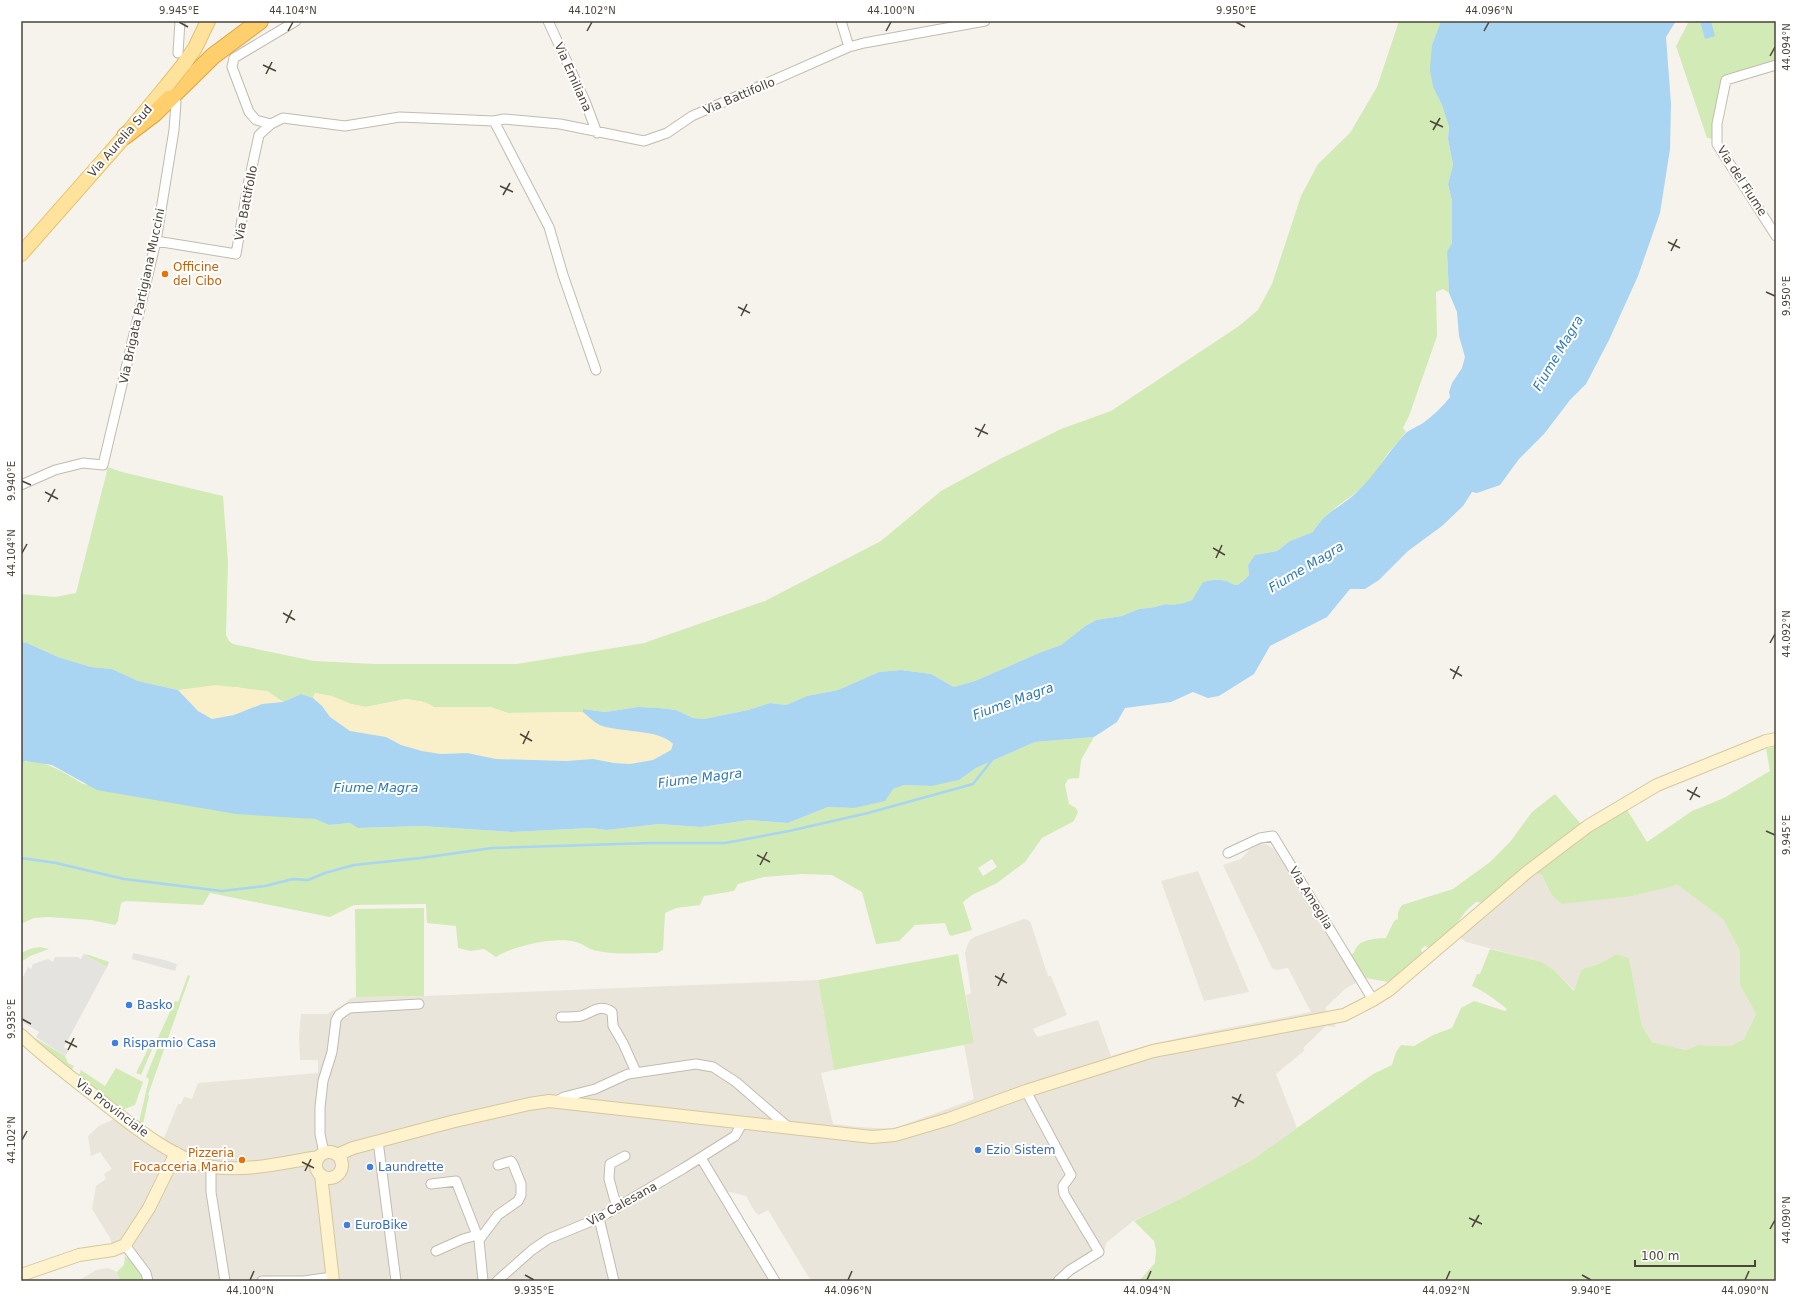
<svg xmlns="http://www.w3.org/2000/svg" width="1797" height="1302" font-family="'DejaVu Sans',sans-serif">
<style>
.residential{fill:#eae5da}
.green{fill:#d2eab5;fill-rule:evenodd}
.sand{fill:#f9efc9}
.parking{fill:#e5e3e0}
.water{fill:#a9d4f2}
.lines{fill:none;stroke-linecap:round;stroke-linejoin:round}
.stream{stroke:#a9d4f2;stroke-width:2.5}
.street-casing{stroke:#c2bbae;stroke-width:11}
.secondary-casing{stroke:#d6c79b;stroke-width:14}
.primary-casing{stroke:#e6c16a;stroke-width:16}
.highway-casing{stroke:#e0a43c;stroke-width:18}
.street{stroke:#fff;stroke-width:9}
.secondary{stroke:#fff3cd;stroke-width:12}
.primary{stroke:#ffe39c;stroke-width:14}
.highway{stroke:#ffcf6e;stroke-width:16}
.primary-bridge-casing{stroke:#e6c16a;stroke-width:16;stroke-linecap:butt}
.primary-bridge{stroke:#ffe39c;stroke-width:14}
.ticks{fill:none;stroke:#4b4439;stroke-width:1.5}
.food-dot{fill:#e8710a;stroke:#fff;stroke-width:1.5}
.shop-dot{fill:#3f7fe0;stroke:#fff;stroke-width:1.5}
.labels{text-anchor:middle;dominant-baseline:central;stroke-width:4;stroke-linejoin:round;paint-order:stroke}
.street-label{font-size:12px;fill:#4b4439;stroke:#fff}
.food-label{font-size:12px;fill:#c56008;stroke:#fff;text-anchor:start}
.shop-label{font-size:12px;fill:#366cbe;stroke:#fff;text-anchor:start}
.water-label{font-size:13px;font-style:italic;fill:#2e7ab2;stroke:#fff}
.neatline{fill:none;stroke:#4b4439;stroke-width:1.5}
.ticks-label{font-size:10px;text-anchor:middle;fill:#4b4439}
</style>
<rect width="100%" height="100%" fill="#f6f3ec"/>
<path class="residential" d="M 1262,842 L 1274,849 L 1359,981 L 1345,989 L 1325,1008 L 1336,1027 L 1326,1026 L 1303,1048 L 1305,1050 L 1276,1074 L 1297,1128 L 1252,1160 L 1182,1198 L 1133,1221 L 1106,1243 L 1103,1256 L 1063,1281 L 811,1281 L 768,1210 L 759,1215 L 755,1212 L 746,1196 L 726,1191 L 780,1281 L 144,1281 L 132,1260 L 122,1253 L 114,1253 L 110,1238 L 92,1209 L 96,1186 L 106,1179 L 104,1174 L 112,1169 L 100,1152 L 91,1156 L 88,1136 L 99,1126 L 114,1119 L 135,1134 L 145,1129 L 164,1138 L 178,1104 L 181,1104 L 184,1097 L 192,1099 L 198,1083 L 318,1073 L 318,1060 L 300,1060 L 299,1037 L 301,1014 L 327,1014 L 346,1003 L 349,999 L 356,997 L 424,996 L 818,980 L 834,1070 L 821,1073 L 833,1124 L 860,1127 L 893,1129 L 974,1099 L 964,1045 L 974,1043 L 966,995 L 971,993 L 965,953 L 969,941 L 974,937 L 1024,919 L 1030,921 L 1048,976 L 1051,976 L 1067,1015 L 1033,1029 L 1037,1037 L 1098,1020 L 1111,1056 L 1148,1045 L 1202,1033 L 1311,1012 L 1288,968 L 1276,970 L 1272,968 L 1223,865 L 1241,859 L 1249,850 Z
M 1198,871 L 1249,992 L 1204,1001 L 1161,881 Z
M 1535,873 L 1542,875 L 1547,888 L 1554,894 L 1557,900 L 1562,903 L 1633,896 L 1678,885 L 1723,919 L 1740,951 L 1740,985 L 1756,1014 L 1744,1039 L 1730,1046 L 1698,1045 L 1686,1050 L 1652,1042 L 1642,1026 L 1629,958 L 1617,954 L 1599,964 L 1582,969 L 1575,991 L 1554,970 L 1542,962 L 1466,942 L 1459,937 Z
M 108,1268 L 117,1272 L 120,1281 L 78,1281 L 96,1270 Z"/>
<path class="green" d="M 1399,21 L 1441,21 L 1432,45 L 1433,87 L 1442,105 L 1449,127 L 1448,139 L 1453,165 L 1448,184 L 1452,201 L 1452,243 L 1447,253 L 1449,293 L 1443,289 L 1436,292 L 1437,336 L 1409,416 L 1403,428 L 1406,432 C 1400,440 1392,448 1386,456 C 1380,465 1375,476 1367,483 C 1349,501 1326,509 1313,532 L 1290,541 L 1277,551 L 1256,555 L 1248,565 L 1249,575 C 1232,594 1236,580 1219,580 C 1214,579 1208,581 1203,582 L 1192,600 L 1184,603 L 1171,605 L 1166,604 L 1155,607 L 1139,609 L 1122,616 L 1096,620 L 1084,627 L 1061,645 L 1039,653 L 975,681 L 954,687 L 931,674 L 901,670 L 879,672 L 838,690 L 807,696 L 786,705 L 770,703 L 748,710 L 704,719 L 693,718 L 676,710 L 659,708 L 638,707 L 605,712 L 583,709 L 583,712 L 508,713 L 490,707 L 434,707 L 424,702 L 406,699 L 366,707 L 351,704 L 331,696 L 315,693 L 313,698 L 301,694 L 283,702 L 267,691 L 255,691 L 237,687 L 178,690 L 138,681 L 112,669 L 91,667 L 58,657 L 27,643 L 21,642 L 21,594 L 55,597 L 76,593 L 108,467 L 122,472 L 223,496 L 228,562 L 226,635 L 229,641 L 233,644 L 314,661 L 375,664 L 517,664 L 644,643 L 765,601 L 881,541 L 941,491 L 1000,459 L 1061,429 L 1111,411 L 1239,326 L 1258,310 L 1272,284 L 1301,196 L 1318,164 L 1350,133 L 1377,87 Z
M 1689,21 L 1776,21 L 1776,63 L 1725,78 L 1715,139 L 1707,138 L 1676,46 Z
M 1094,737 L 1081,760 L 1079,778 L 1068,779 L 1065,785 L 1069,804 L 1076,808 L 1078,812 L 1074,821 L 1042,838 L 1025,862 L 997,883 L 972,895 L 963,902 L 972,930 L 951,936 L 949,934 L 945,923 L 915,925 L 899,941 L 876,944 L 862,892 L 832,875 L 802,874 L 764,877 L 738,884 L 734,891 L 704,896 L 700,905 L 676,908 L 665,913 L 663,950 L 657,953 C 638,953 617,955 598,951 C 589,950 584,944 576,942 C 556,936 513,946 496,957 L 484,949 L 471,951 L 458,948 L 456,926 L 427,923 L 426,904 L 354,905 L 330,917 L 210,893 L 203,905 L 126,901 L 121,903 L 118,921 L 115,925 L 91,920 L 48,917 L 34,918 L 21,924 L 21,763 C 39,755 68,775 83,784 L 315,819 L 329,825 L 350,823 L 359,828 L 421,826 L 512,832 L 591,828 L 607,830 L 659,824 L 701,827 L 749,820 L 788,823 L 828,807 L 854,808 L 893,789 L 904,785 L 932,786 L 959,780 L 976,768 L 1035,742 ZM 992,859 L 997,867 L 983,876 L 978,868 Z
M 1776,746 L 1776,1281 L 1139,1281 L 1155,1263 L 1156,1250 L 1154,1241 L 1134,1221 L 1182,1198 L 1252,1160 L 1373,1074 L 1392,1065 L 1396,1052 L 1401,1045 L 1414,1046 L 1433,1035 L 1452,1028 L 1461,1008 L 1474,1001 L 1505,1011 L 1507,1009 C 1497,1001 1484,991 1472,986 L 1477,974 L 1480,974 L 1490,949 L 1542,962 L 1554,970 L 1574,991 L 1582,969 L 1599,964 L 1617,954 L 1629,958 L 1642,1026 L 1652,1042 L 1686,1050 L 1698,1045 L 1730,1046 L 1744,1039 L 1756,1014 L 1740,985 L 1740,951 L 1723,919 L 1678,885 L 1633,896 L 1562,904 C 1552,897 1546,886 1542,875 L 1535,873 L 1588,833 L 1626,808 L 1647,842 L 1692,811 L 1724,798 L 1770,771 L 1766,749 Z
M 1555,794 L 1582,825 L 1484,903 L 1476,902 L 1466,911 L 1453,928 L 1431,949 L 1425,946 L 1421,949 L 1423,956 L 1388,982 L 1366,978 L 1359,981 L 1345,958 L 1354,953 C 1357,939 1373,939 1386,938 L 1394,921 L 1398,919 L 1398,912 L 1402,905 L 1453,889 L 1490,862 L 1510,842 L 1532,812 Z
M 424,908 L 424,996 L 356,997 L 355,909 Z
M 40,947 L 49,949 L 30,956 L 21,962 L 21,954 C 26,949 34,948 40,947 Z
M 83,954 L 89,955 L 109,962 L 107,967 Z
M 958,954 L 974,1043 L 834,1070 L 818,980 Z
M 188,975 L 190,976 L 148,1095 L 149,1096 L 142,1129 L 138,1126 L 149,1079 L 146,1077 L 159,1044 L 156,1042 L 175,1001 L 178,1002 Z
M 35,1038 L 65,1056 L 68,1063 L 74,1066 L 71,1071 L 55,1059 Z
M 150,1045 L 153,1047 L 141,1075 L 136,1073 Z
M 116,1068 L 143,1082 L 135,1105 L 122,1110 L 78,1077 L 81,1070 L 105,1086 Z
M 125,1256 C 134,1262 140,1270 144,1281 L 120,1281 L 117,1272 L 124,1265 Z"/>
<path class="sand" d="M 216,685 L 267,691 L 283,702 L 262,704 L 234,715 L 212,719 L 198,711 L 178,690 Z
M 315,693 L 331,696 L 351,704 L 366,707 L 406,699 L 424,702 L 434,707 L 490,707 L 508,713 L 583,712 C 590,718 596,725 606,727 C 624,732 661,730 673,744 L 671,750 L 653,760 L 630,764 L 614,763 L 593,759 L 566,761 L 496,759 L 467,753 L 441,754 L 422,751 L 401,745 L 386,737 L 350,731 L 330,717 L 322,706 L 313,698 Z"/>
<path class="parking" d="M 133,953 L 165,960 L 177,964 L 175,971 L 132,959 Z
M 83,954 L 107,967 L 64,1047 L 69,1050 L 65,1056 L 36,1037 L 39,1032 L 21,1021 L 21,981 L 28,967 L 31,969 L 33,964 L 48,959 L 53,962 L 55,957 L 77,957 L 81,959 Z"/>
<path class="water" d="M 1441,21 L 1676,21 L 1666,37 L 1671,104 L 1670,149 L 1660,213 L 1638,276 L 1609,340 L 1586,384 L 1570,400 L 1544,434 L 1519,459 L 1500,485 L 1477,493 L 1472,492 L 1463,506 L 1442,526 L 1408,551 L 1379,580 L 1365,589 L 1350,589 L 1327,617 L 1270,646 L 1254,674 L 1219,696 L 1208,698 L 1193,692 L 1171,702 L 1125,708 L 1117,722 L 1094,737 L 1035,742 L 976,768 L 959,780 L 932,786 L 904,785 L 893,789 L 885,801 L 854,808 L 828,807 L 788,823 L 749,820 L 701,827 L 659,824 L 607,830 L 591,828 L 512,832 L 421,826 L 358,828 L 350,823 L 329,825 L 315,819 L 236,814 L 97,790 L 52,765 L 26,761 L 21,763 L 21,642 L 27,643 L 58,657 L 91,667 L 112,669 L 138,681 L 178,690 L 198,711 L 212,719 L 234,715 L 262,704 L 283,702 L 301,694 L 313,698 L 322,706 L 330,717 L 350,731 L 386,737 L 401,745 L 422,751 L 441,754 L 467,753 L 496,759 L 566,761 L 593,759 L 614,763 L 630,764 L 653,760 L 671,750 L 673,744 C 661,730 624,732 606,727 C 596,725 590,718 583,712 L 583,709 L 605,712 L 638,707 L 659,708 L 676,710 L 693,718 L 704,719 L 748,710 L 770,703 L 786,705 L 807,696 L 838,690 L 879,672 L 901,670 L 931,674 L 954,687 L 975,681 L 1039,653 L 1061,645 L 1084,627 L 1096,620 L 1122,616 L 1139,609 L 1155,607 L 1166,604 L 1171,605 L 1184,603 L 1192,600 L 1203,582 C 1208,581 1214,579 1219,580 C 1236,580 1232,594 1249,575 L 1248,565 L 1255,555 L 1277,551 L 1290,541 L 1313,532 C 1326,510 1339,509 1356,493 C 1375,476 1387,453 1405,434 C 1410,429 1417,427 1423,423 C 1433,416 1443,406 1450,397 L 1449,392 L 1452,383 L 1462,368 L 1465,357 L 1459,336 L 1457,312 L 1449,293 L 1447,252 L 1452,243 L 1452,201 L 1448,184 L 1453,165 L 1448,139 L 1449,127 L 1442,105 L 1433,87 L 1430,70 L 1432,45 Z
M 1700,21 L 1711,21 L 1715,36 L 1705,39 Z"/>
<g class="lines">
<path class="stream" d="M 21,858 L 56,863 L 124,879 L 222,891 L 265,886 L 293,879 L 308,880 L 325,873 L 354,865 L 421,858 L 492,848 L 651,843 L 725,843 L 789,831 L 868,813 L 973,784 L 992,760"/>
<defs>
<path id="street" d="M 548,21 L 585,101 L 597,133
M 841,21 L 849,47
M 178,53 L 180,21
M 1776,65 L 1726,80 L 1717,124 L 1717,144 L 1776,236
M 494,121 L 549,227 L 563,275 L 596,370
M 271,124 L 256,120 L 249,112 L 232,67 L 234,58 L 296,21
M 156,241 L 236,254 L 248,185 L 259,135 L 271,124 L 283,118 L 345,126 L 400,117 L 494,121 L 504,119 L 560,124 L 644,141 L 667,133 L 692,116 L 849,47 L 864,43 L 985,21
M 21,485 L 55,470 L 83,463 L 103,465 L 156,241 L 174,130 L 176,102
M 1228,853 L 1260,838 L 1273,836 L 1373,1000
M 561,1017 C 567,1017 574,1017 581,1016 C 592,1013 599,1003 612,1012 L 613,1026 L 623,1043 L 636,1072
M 1026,1091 L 1071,1175 L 1063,1186 L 1064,1194 L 1099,1252 L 1070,1270 L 1058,1281
M 557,1101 L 564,1097 L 595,1089 L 628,1074 L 696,1064 L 713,1067 L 736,1082 L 788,1127
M 378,1141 L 396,1281
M 324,1153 L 320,1134 L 320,1107 L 323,1081 L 332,1052 L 336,1020 L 339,1015 L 349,1008 L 419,1004
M 701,1158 L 775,1281
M 211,1167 L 211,1192 L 225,1281
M 431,1184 L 456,1181 L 479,1240 L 483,1281
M 617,1208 L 609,1179 L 610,1164 L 625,1156
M 599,1218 L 614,1281
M 479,1240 L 498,1215 L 518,1201 L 521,1195 L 521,1184 L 513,1164 L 511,1161 L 498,1165
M 125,1245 L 146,1273 L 148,1281
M 436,1251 L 463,1239 L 477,1235
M 262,1281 L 304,1281 L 332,1277
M 497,1281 L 532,1250 L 548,1239 L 599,1218 L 684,1168 L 735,1136 L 743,1122"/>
<path id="secondary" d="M 21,1035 C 45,1058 71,1077 96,1097 C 127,1121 174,1161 213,1167 C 248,1172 285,1162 319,1157
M316 1165a13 13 0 1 1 26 0a13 13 0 1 1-26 0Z
M 337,1155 L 353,1148 L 451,1122 L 529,1104 L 549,1101 L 872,1137 L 895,1135 L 949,1119 L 1026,1091 L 1153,1051 L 1344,1015 L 1373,1000 L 1389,990 L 1526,873 L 1588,826 L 1657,785 L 1766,741 L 1776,739
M 321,1175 L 333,1281
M 21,1275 L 79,1255 L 113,1250 L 125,1245 L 149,1208 L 176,1153"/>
<path id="primary" d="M 184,64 L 195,48 L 208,21
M 21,254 L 125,136 L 168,84"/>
<path id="highway" d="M 125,136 L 154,114 L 213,56 L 260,21"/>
</defs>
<use href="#street" class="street-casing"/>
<use href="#secondary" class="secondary-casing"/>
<use href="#primary" class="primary-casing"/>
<use href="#highway" class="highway-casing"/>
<use href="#street" class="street"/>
<use href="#secondary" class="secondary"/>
<use href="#primary" class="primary"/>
<use href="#highway" class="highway"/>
<defs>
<path id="primary-bridge" d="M 168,84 L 184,64"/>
</defs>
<use href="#primary-bridge" class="primary-bridge-casing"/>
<use href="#primary-bridge" class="primary-bridge"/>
</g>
<path class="ticks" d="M 179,22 L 188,27M 1236,22 L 1245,27M 288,31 L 293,22M 587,31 L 592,22M 886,31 L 891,22M 1484,31 L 1489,22M 1770,56 L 1775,47M 263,65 L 276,71M 266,74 L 272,62M 1430,121 L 1443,127M 1433,130 L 1440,118M 500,186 L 513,192M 503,195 L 510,183M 1668,242 L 1680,248M 1671,251 L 1677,239M 1766,292 L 1775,296M 738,307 L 750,313M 741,316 L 747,304M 975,428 L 988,434M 978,437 L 985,424M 22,481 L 31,485M 45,492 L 58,499M 48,502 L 55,489M 1213,548 L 1225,555M 22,553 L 27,544M 1216,558 L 1222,545M 283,613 L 295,620M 286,623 L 292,610M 1770,643 L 1775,634M 1450,669 L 1462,676M 1453,679 L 1459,666M 520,734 L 532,741M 523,744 L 529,731M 1687,790 L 1700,797M 1690,800 L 1697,787M 1766,831 L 1775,835M 757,855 L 770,862M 760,865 L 767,852M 995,976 L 1007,983M 998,986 L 1004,973M 22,1019 L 31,1024M 65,1041 L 77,1047M 68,1050 L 74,1038M 1232,1097 L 1244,1103M 1235,1107 L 1241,1094M 22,1140 L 27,1131M 302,1162 L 314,1168M 305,1171 L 311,1159M 1469,1218 L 1482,1224M 1472,1227 L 1479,1215M 1770,1229 L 1775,1220M 525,1275 L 534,1280M 1582,1275 L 1591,1280M 250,1280 L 254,1271M 848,1280 L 852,1271M 1147,1280 L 1151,1271M 1446,1280 L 1450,1271M 1745,1280 L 1749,1271"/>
<g class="food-dot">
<circle cx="165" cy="274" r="4"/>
<circle cx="242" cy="1160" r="4"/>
</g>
<g class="shop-dot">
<circle cx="129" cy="1005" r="4"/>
<circle cx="115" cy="1043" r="4"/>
<circle cx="978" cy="1150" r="4"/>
<circle cx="370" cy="1167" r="4"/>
<circle cx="347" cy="1225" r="4"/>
</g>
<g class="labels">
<g class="street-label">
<text transform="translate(573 77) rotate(66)">Via Emiliana</text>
<text transform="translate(739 96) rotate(-23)">Via Battifollo</text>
<text transform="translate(120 141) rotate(-49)">Via Aurelia Sud</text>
<text transform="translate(1742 181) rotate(57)">Via del Fiume</text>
<text transform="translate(246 203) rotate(-79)">Via Battifollo</text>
<text transform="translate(142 296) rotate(-78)">Via Brigata Partigiana Muccini</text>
<text transform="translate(1311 898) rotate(58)">Via Ameglia</text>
<text transform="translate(112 1108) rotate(37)">Via Provinciale</text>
<text transform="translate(622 1204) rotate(-29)">Via Calesana</text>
</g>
<g class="food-label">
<text x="173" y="267">Officine<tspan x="173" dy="14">del Cibo</tspan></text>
<text x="234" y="1153" text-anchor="end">Pizzeria<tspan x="234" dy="14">Focacceria Mario</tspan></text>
</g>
<g class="shop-label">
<text x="137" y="1005">Basko</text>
<text x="123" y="1043">Risparmio Casa</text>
<text x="986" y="1150">Ezio Sistem</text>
<text x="378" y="1167">Laundrette</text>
<text x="355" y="1225">EuroBike</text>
</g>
<g class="water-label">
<text transform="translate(1558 353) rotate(-59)">Fiume Magra</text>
<text transform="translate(1306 567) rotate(-31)">Fiume Magra</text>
<text transform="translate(1013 701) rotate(-20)">Fiume Magra</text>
<text transform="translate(700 778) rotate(-7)">Fiume Magra</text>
<text x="376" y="787">Fiume Magra</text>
</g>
</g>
<rect width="1797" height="1302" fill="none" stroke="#ffffff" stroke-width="44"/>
<path d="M1635 1260v6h120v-6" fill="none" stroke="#4b4439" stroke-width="2"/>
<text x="1641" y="1260" font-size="12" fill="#4b4439" stroke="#ffffff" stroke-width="3" paint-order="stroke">100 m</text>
<rect x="22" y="22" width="1753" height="1258" class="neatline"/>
<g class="ticks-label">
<text x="179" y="14">9.945°E</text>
<text x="293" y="14">44.104°N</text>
<text x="592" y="14">44.102°N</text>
<text x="891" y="14">44.100°N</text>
<text x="1236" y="14">9.950°E</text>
<text x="1489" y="14">44.096°N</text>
<text transform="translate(1786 47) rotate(-90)" y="4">44.094°N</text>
<text transform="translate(1786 296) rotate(-90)" y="4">9.950°E</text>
<text transform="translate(11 481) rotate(-90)" y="4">9.940°E</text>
<text transform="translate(11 553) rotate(-90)" y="4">44.104°N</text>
<text transform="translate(1786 634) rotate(-90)" y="4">44.092°N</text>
<text transform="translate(1786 835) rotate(-90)" y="4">9.945°E</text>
<text transform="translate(11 1019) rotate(-90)" y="4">9.935°E</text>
<text transform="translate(11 1140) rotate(-90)" y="4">44.102°N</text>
<text transform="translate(1786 1220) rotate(-90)" y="4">44.090°N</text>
<text x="250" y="1294">44.100°N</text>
<text x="534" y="1294">9.935°E</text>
<text x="848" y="1294">44.096°N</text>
<text x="1147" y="1294">44.094°N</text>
<text x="1446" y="1294">44.092°N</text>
<text x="1591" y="1294">9.940°E</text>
<text x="1745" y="1294">44.090°N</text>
</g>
</svg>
